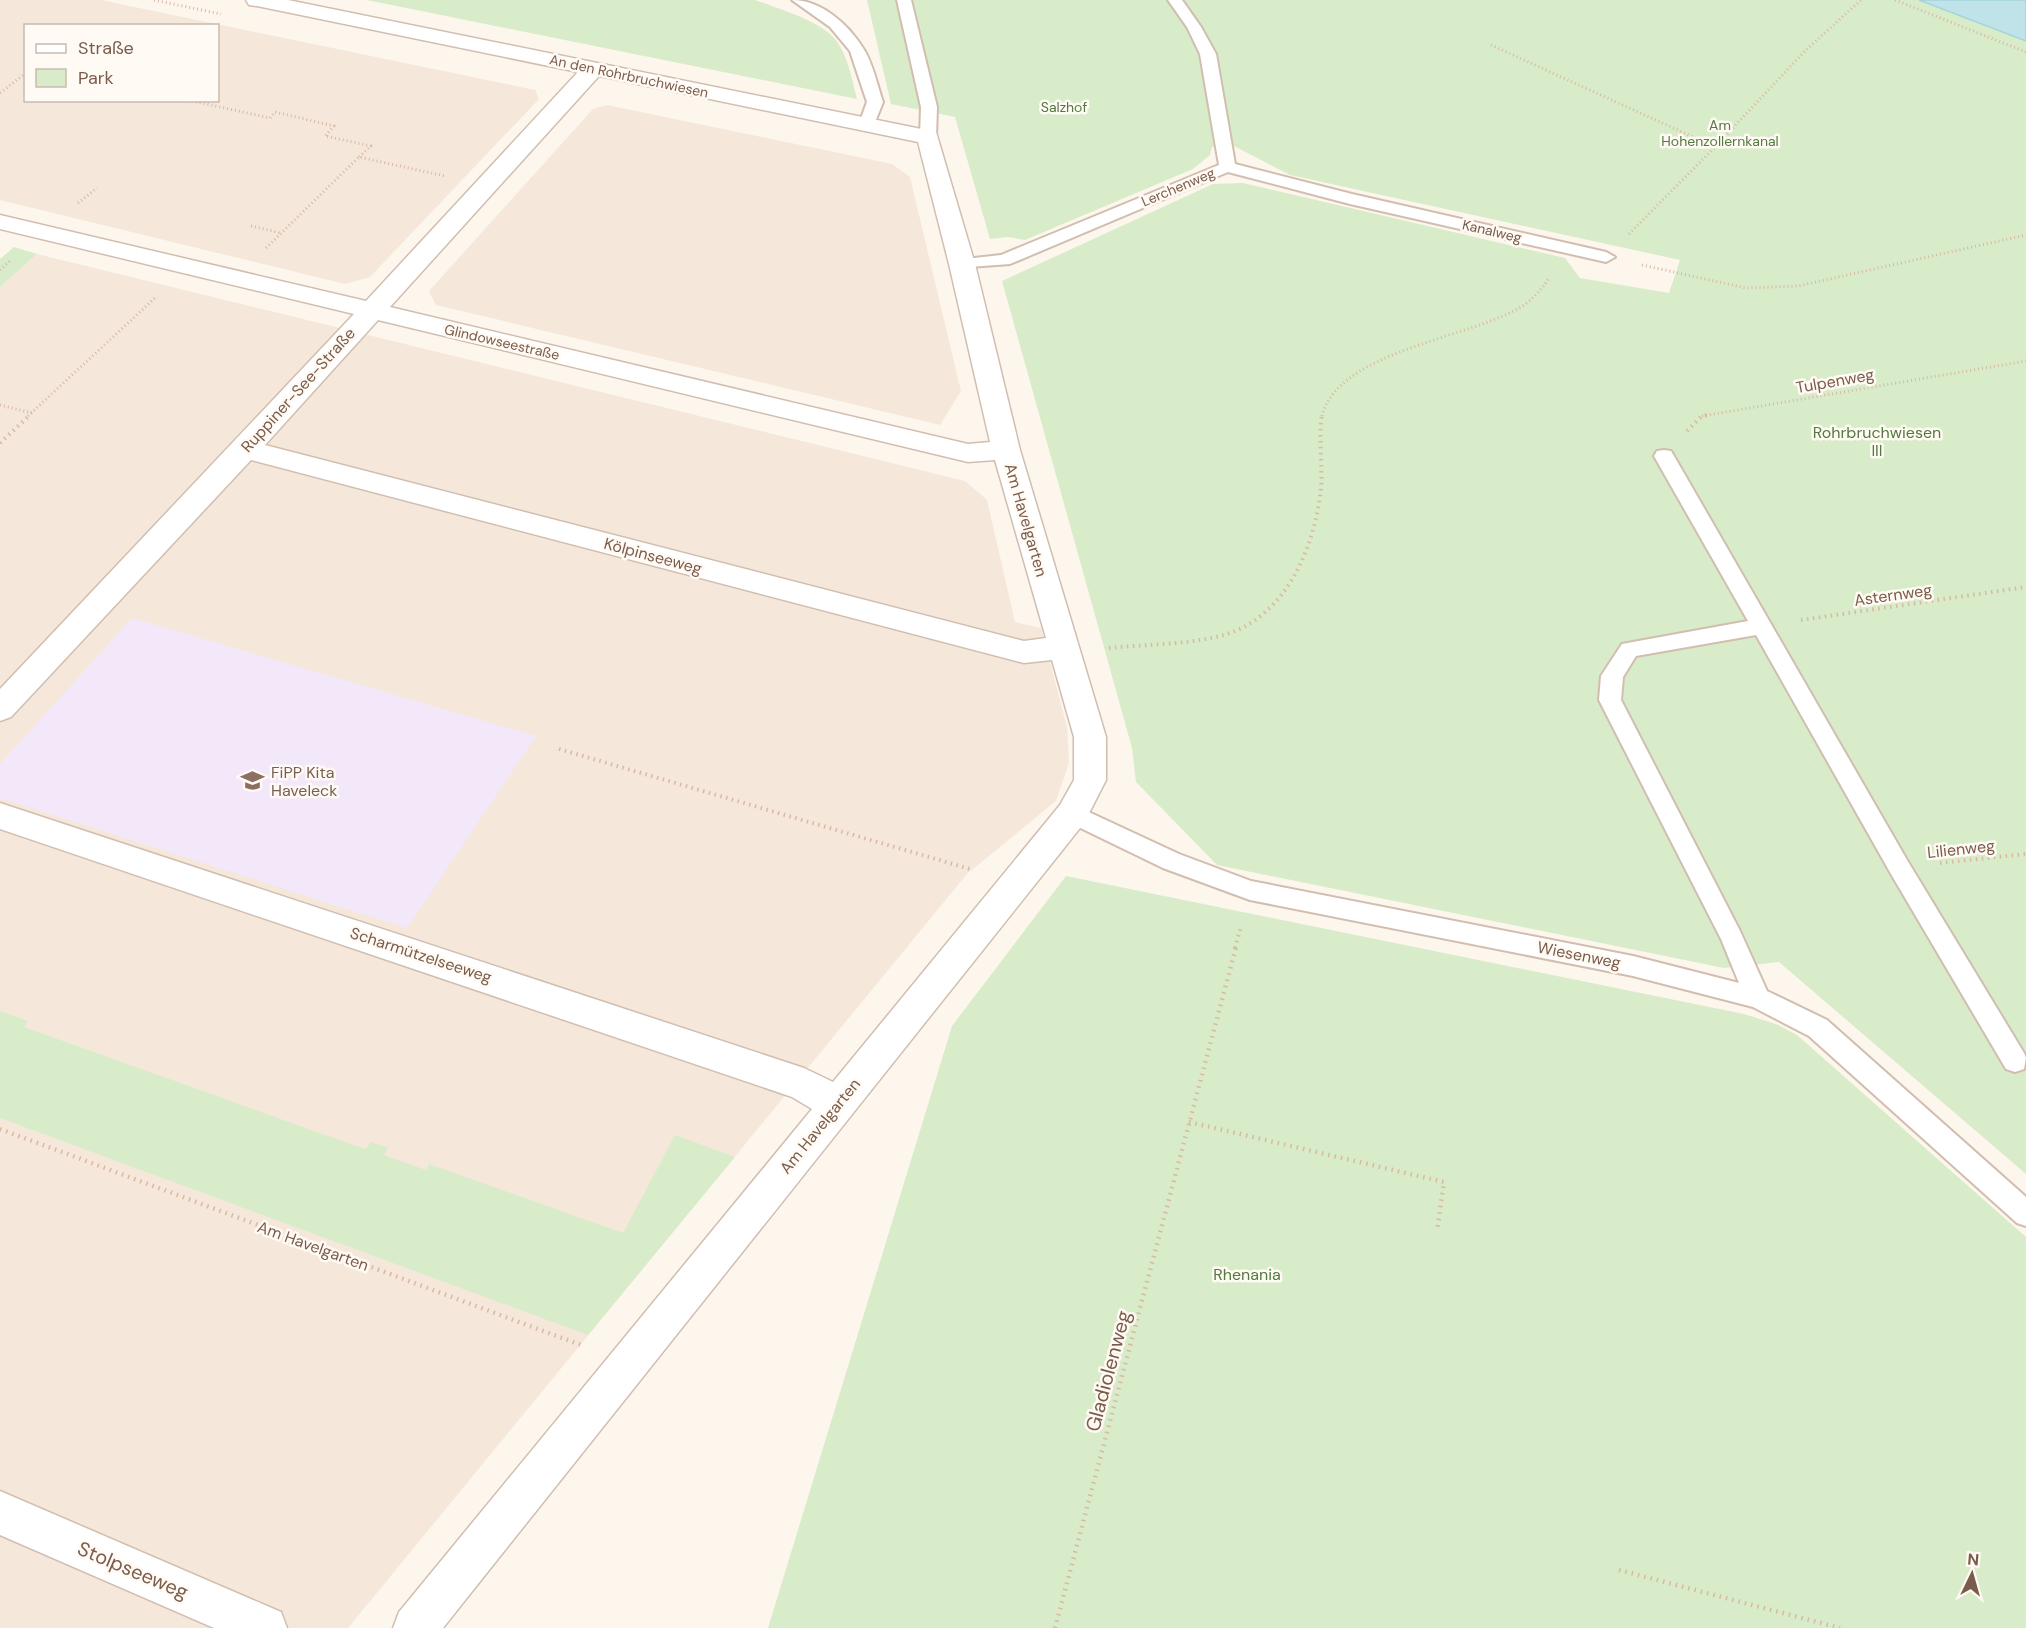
<svg xmlns="http://www.w3.org/2000/svg" width="2026" height="1628" font-family="'DM Sans',sans-serif">
<style>
.residential{fill:#f5e8da;fill-rule:evenodd}
.education{fill:#f3e8fa}
.green{fill:#d8ecc9}
.water{fill:#bfe3e8;stroke:#a5d3da;stroke-width:1.5}
.lines{fill:none;stroke-linecap:round;stroke-linejoin:round}
.service-casing{stroke:#d1beb0;stroke-width:4}
.minor-casing{stroke:#d1beb0;stroke-width:3}
.path-far2{stroke:#d9b8a5;stroke-width:3;stroke-dasharray:1 3;stroke-linecap:butt}
.path-far1{stroke:#d9b8a5;stroke-width:4;stroke-dasharray:1.5 4.5;stroke-linecap:butt}
.path{stroke:#d9b8a5;stroke-width:4.5;stroke-dasharray:1.5 5;stroke-linecap:butt}
.service{fill:#fff;fill-rule:evenodd}
.minor{fill:#fff;fill-rule:evenodd}
.labels{text-anchor:middle;dominant-baseline:central;stroke-width:5;stroke-linejoin:round;paint-order:stroke}
.far-street-label{font-size:14px;fill:#7a5c4d;stroke:#fffaf3}
.far-park-label{font-size:14px;fill:#537a41;stroke:#fffaf3}
.street-label{font-size:16px;fill:#7a5c4d;stroke:#fffaf3}
.park-label{font-size:16px;fill:#537a41;stroke:#fffaf3}
.education-label{font-size:16px;fill:#785e54;stroke:#fffaf3;text-anchor:start}
.near-street-label{font-size:20px;fill:#7a5c4d;stroke:#fffaf3}
</style>
<rect width="100%" height="100%" fill="#fdf6ec"/>
<path class="residential" d="M 0,0 L 101,0 L 535,90 L 539,99 L 370,277 L 345,284 L 0,200 ZM 26,26 L 218,26 L 218,100 L 26,100 Z
M 607,105 L 892,164 L 910,177 L 961,391 L 940,425 L 436,305 L 429,291 L 593,109 Z
M 37,254 L 965,481 L 987,500 L 1015,622 L 1041,628 L 1067,727 L 1069,763 L 1056,801 L 967,874 L 348,1628 L 0,1628 L 0,287 Z"/>
<path class="education" d="M 132,618 L 536,736 L 407,928 L 0,798 L 0,764 Z"/>
<path class="green" d="M 367,0 L 755,0 C 777,8 820,21 834,38 C 848,54 852,80 857,99 Z
M 867,0 L 1918,0 L 2026,41 L 2026,1174 L 1779,962 L 1724,968 L 1217,865 L 1136,782 L 1132,748 L 1002,281 L 1213,184 L 1243,183 L 1565,258 L 1580,278 L 1669,293 L 1680,260 L 1290,175 L 1234,146 L 1212,147 L 1210,155 L 1193,169 L 1025,240 L 1008,237 L 990,239 L 955,117 L 891,104 Z
M 14,247 L 37,254 L 0,287 L 0,259 Z
M 1066,876 L 1744,1014 L 1776,1024 L 1797,1035 L 2026,1237 L 2026,1628 L 768,1628 L 952,1026 Z
M 0,1011 L 28,1021 L 24,1027 L 345,1142 L 366,1149 L 371,1142 L 388,1148 L 384,1155 L 426,1170 L 429,1164 L 623,1233 L 675,1135 L 735,1157 L 588,1335 L 0,1118 Z"/>
<path class="water" d="M 1919,0 L 2026,0 L 2026,41 Z"/>
<g class="lines">
<defs>
<path id="service" d="M 792,0 C 821,0 848,24 863,48 C 873,63 877,85 883,102 L 873,127 L 861,127 L 859,124 L 867,102 L 850,51 L 830,27 Z
M 897,0 L 911,0 L 937,107 L 936,137 L 928,142 L 920,137 L 921,107 Z
M 1168,0 L 1182,0 L 1201,27 L 1216,54 L 1235,164 L 1352,194 L 1606,252 L 1615,257 L 1606,262 L 1350,204 L 1228,172 L 1010,264 L 956,268 L 953,264 L 956,260 L 1001,255 L 1219,165 L 1200,54 L 1187,27 Z
M 1664,450 L 1671,451 L 1674,456 L 1907,860 L 2024,1053 L 2026,1058 L 2024,1069 L 2015,1072 L 2006,1069 L 1891,874 L 1756,635 L 1636,656 L 1623,677 L 1621,700 L 1740,931 L 1767,991 L 1827,1020 L 2026,1197 L 2026,1226 L 2017,1223 L 1809,1036 L 1753,1007 L 1633,976 L 1250,900 L 1163,868 L 1064,820 L 1061,814 L 1064,808 L 1072,805 L 1080,808 L 1179,854 L 1251,881 L 1633,956 L 1739,983 L 1721,939 L 1599,700 L 1601,676 L 1622,644 L 1748,621 L 1654,456 L 1657,451 Z"/>
<path id="minor" d="M 246,0 L 288,0 L 936,132 L 975,264 L 1020,450 L 1106,737 L 1106,780 L 1084,823 L 443,1628 L 393,1628 L 399,1612 L 812,1109 L 792,1097 L 0,829 L 0,803 L 804,1068 L 833,1082 L 1060,805 L 1074,780 L 1074,737 L 1052,660 L 1024,663 L 251,460 L 11,717 L 0,721 L 0,689 L 354,314 L 0,229 L 0,215 L 366,301 L 578,72 L 257,6 L 249,5 ZM 599,76 L 918,142 L 949,264 L 990,442 L 968,444 L 390,307 ZM 378,320 L 968,462 L 995,460 L 1046,638 L 1024,641 L 265,445 Z
M 0,1491 L 281,1612 L 287,1628 L 214,1628 L 0,1535 Z"/>
</defs>
<use href="#service" class="service-casing"/>
<use href="#minor" class="minor-casing"/>
<path class="path-far2" d="M 154,0 L 221,14
M 1895,0 L 2026,52
M 1491,45 L 1715,147 L 1805,51 L 1861,0
M 0,93 L 26,73
M 188,100 L 270,118 L 275,112 L 334,126 L 325,136 L 371,146 L 359,157
M 78,203 L 97,188
M 251,226 L 281,233
M 1629,234 L 1715,147
M 266,248 L 359,157 L 445,176
M 1642,265 L 1746,288 L 1798,286 L 2026,235
M 0,270 L 11,260
M 0,405 L 32,413
M 28,416 L 156,297
M 1322,416 C 1338,350 1474,338 1524,305 C 1535,297 1542,289 1549,278
M 1702,416 L 2026,361"/>
<path class="path-far1" d="M 1687,431 L 1702,416 L 1708,415
M 0,443 L 30,415
M 1801,620 L 2026,587
M 1109,648 C 1147,644 1190,645 1227,634 C 1287,615 1315,546 1321,488 C 1323,464 1318,439 1322,415
M 559,749 L 970,869
M 1940,863 L 2026,854
M 1235,948 L 1241,927"/>
<path class="path" d="M 1189,1122 L 1444,1182 L 1437,1231
M 0,1129 L 581,1345
M 1619,1570 L 1840,1628
M 1055,1628 L 1236,947"/>
<use href="#service" class="service"/>
<use href="#minor" class="minor"/>
</g>
<defs>
<symbol id="school-bare" viewBox="-9 -9 18 18"><path d="M0-5L7-2L0 1L-7-2ZM-4 1L0 2.5L4 1V4Q0 6-4 4Z" fill="#8d6e63" stroke="#fffaf3" stroke-width="2.5" paint-order="stroke"/></symbol>
</defs>
<g fill-rule="evenodd">
<use href="#school-bare" x="236" y="764" width="33" height="33"/>
</g>
<g class="labels">
<g class="far-street-label">
<text transform="translate(629 76) rotate(12)">An den Rohrbruchwiesen</text>
<text transform="translate(1178 187) rotate(-23)">Lerchenweg</text>
<text transform="translate(1492 231) rotate(13)">Kanalweg</text>
<text transform="translate(502 342) rotate(13)">Glindowseestraße</text>
</g>
<g class="far-park-label">
<text x="1064" y="107">Salzhof</text>
<text x="1720" y="125">Am<tspan x="1720" dy="16">Hohenzollernkanal</tspan></text>
</g>
<g class="street-label">
<text transform="translate(1835 381) rotate(-10)">Tulpenweg</text>
<text transform="translate(298 390) rotate(-48)">Ruppiner-See-Straße</text>
<text transform="translate(1026 520) rotate(74)">Am Havelgarten</text>
<text transform="translate(653 556) rotate(15)">Kölpinseeweg</text>
<text transform="translate(1893 595) rotate(-8)">Asternweg</text>
<text transform="translate(1961 849) rotate(-6)">Lilienweg</text>
<text transform="translate(421 955) rotate(18)">Scharmützelseeweg</text>
<text transform="translate(1579 955) rotate(11)">Wiesenweg</text>
<text transform="translate(820 1126) rotate(-51)">Am Havelgarten</text>
<text transform="translate(313 1246) rotate(20)">Am Havelgarten</text>
</g>
<g class="park-label">
<text x="1877" y="432">Rohrbruchwiesen<tspan x="1877" dy="18">III</tspan></text>
<text x="1247" y="1274">Rhenania</text>
</g>
<g class="education-label">
<text x="271" y="772">FiPP Kita<tspan x="271" dy="18">Haveleck</tspan></text>
</g>
<g class="near-street-label">
<text transform="translate(1108 1371) rotate(-75)">Gladiolenweg</text>
<text transform="translate(133 1570) rotate(23)">Stolpseeweg</text>
</g>
</g>
<rect x="24" y="24" width="195" height="78" fill="#fffaf3" stroke="#cabbb1" stroke-width="1.5"/>
<rect x="36" y="44" width="30" height="9" fill="#ffffff" stroke="#cabbb1" stroke-width="1.5"/>
<text x="78" y="54" font-size="18" fill="#7a5c4d">Straße</text>
<rect x="36" y="69" width="30" height="18" fill="#d8ecc9" stroke="#cabbb1" stroke-width="1.5"/>
<text x="78" y="84" font-size="18" fill="#7a5c4d">Park</text>
<g transform="translate(1972 1574) rotate(5)" stroke="#fffaf3" stroke-width="4.5" paint-order="stroke">
<path d="M0-4.5L10 22L0 15L-10 22Z" fill="#7a5c4d"/>
<text y="-9" font-size="16" font-weight="bold" text-anchor="middle" fill="#7a5c4d">N</text>
</g>
</svg>
